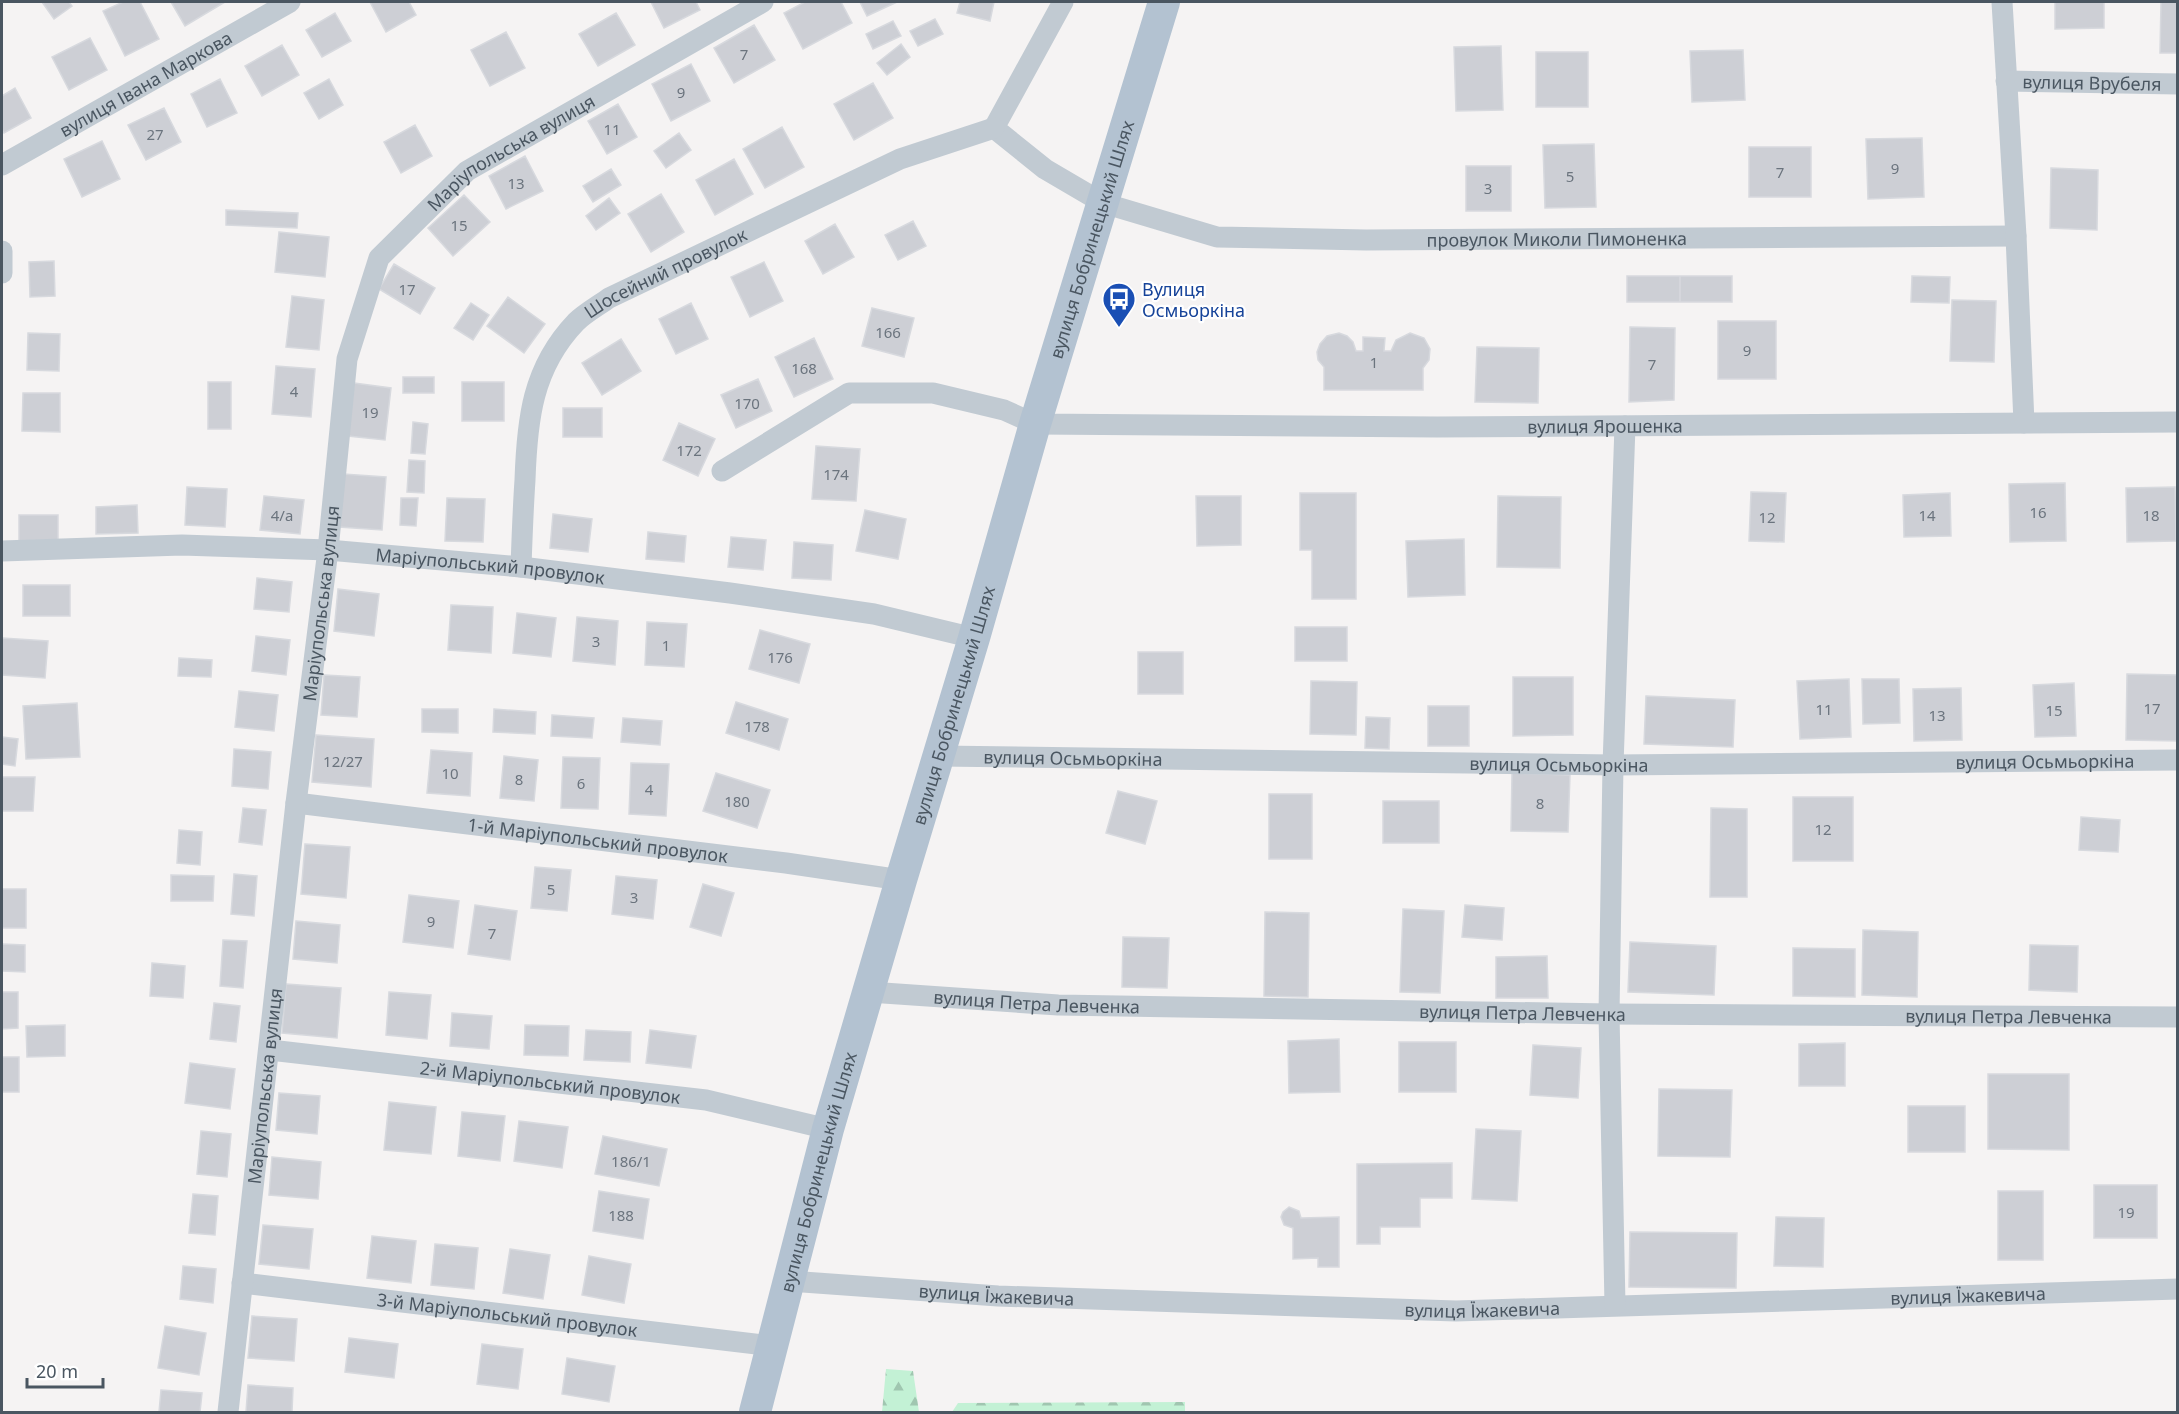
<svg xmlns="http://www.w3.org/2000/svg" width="2179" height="1414" font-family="'Noto Sans',sans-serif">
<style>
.forest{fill:url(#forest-firs)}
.building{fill:#cdcfd5;stroke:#d7d9de;stroke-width:1.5}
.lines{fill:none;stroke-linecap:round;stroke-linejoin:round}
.street{stroke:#c1cad2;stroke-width:21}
.primary{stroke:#b3c2d1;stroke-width:32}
.labels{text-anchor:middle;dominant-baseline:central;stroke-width:4.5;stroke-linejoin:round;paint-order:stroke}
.number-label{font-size:15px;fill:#6b747e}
.street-label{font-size:18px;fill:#4a5661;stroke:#fff}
.transit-label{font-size:18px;fill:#164399;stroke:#fff;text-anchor:start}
</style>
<defs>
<pattern id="forest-firs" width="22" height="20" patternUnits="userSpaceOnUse" patternTransform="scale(1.5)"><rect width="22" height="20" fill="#c3f1d5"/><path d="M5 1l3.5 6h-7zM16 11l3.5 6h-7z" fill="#a0c6b0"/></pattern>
</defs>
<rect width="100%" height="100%" fill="#f5f3f3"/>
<path class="forest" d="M 886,1369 L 913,1371 L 919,1412 L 882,1412 Z
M 1185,1402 L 1185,1412 L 952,1412 L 958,1403 Z"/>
<path class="building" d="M 42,2 L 69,2 L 72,6 L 54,19 Z
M 123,2 L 140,2 L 159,39 L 125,56 L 103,11 Z
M 171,2 L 225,2 L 185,26 Z
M 370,2 L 409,2 L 416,15 L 386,32 Z
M 651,2 L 696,2 L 700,10 L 664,28 Z
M 805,2 L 841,2 L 852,23 L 803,49 L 784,13 Z
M 860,2 L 897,2 L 867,16 Z
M 960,2 L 994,2 L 990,21 L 957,13 Z
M 2055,2 L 2104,2 L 2104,28 L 2055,29 Z
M 2161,2 L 2178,2 L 2178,53 L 2160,53 Z
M 335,13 L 351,41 L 322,57 L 306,30 Z
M 616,13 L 635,45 L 598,66 L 579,34 Z
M 935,19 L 943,34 L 918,46 L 910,31 Z
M 893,21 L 901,36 L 873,49 L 866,34 Z
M 754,25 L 775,60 L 734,83 L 714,48 Z
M 506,32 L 525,68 L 490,86 L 471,50 Z
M 90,38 L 107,70 L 69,90 L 52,57 Z
M 901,44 L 910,57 L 887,75 L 877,63 Z
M 282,45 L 299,75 L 262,96 L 245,66 Z
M 1501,46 L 1503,110 L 1456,111 L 1454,47 Z
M 1743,50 L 1745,100 L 1692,102 L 1690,51 Z
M 1536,52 L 1588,52 L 1588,107 L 1536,107 Z
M 691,64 L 710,101 L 671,121 L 652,84 Z
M 220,79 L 237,113 L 207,127 L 191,94 Z
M 329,79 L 343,105 L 319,119 L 304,93 Z
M 873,83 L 893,118 L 854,140 L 834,104 Z
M 15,88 L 31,118 L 4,133 L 2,129 L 2,96 Z
M 618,104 L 637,137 L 607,154 L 588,121 Z
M 164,108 L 181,142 L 146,160 L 128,125 Z
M 415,125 L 432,156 L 401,173 L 384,142 Z
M 782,127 L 804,167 L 765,188 L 743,149 Z
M 679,133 L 691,150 L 666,168 L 654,151 Z
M 1922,138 L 1924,197 L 1868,199 L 1866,139 Z
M 102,141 L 120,179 L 82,197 L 64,159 Z
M 1594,144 L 1596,207 L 1545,208 L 1543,145 Z
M 1749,147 L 1811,147 L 1811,197 L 1749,197 Z
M 525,156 L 543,191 L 506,209 L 489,176 Z
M 734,159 L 753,194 L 715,215 L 696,180 Z
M 1466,166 L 1511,166 L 1511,211 L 1466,211 Z
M 2051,168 L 2098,170 L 2097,230 L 2050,228 Z
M 611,169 L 621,185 L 593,202 L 583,186 Z
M 661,194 L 684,232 L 651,252 L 628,214 Z
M 464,195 L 490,222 L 453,256 L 428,228 Z
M 609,198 L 620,213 L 596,230 L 586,216 Z
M 226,210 L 298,213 L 297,228 L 226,225 Z
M 913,221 L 926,246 L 898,260 L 885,235 Z
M 835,224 L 854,257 L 823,274 L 805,241 Z
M 279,232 L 329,237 L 325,277 L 275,272 Z
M 54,261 L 55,296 L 30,297 L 29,262 Z
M 764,262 L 783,301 L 750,317 L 731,277 Z
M 394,264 L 435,288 L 420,314 L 379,289 Z
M 1627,276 L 1680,276 L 1680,302 L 1627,302 Z
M 1680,276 L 1732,276 L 1732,302 L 1680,302 Z
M 1912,276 L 1950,277 L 1949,303 L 1911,302 Z
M 292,296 L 324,300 L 319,350 L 286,347 Z
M 508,297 L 545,324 L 524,353 L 487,326 Z
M 1952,300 L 1996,301 L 1994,362 L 1950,361 Z
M 471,303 L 489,315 L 473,340 L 454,328 Z
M 691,303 L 708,339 L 676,354 L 659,319 Z
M 872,308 L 914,318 L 904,357 L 862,346 Z
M 1718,321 L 1776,321 L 1776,379 L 1718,379 Z
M 1630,327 L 1675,328 L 1674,400 L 1629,402 Z
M 28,333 L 60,334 L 59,371 L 27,370 Z
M 1410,333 L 1424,338 L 1430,349 L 1429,360 L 1423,368 L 1423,390 L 1324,390 L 1324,367 L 1318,360 L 1317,352 L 1320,344 L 1327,336 L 1339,333 L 1347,336 L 1353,342 L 1356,351 L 1363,351 L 1363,337 L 1385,338 L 1384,351 L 1391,351 L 1396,340 Z
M 814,338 L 833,379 L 794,397 L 775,357 Z
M 621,339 L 641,371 L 602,395 L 582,363 Z
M 1477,347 L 1539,348 L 1538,403 L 1475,402 Z
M 276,366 L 315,369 L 311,417 L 272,414 Z
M 403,377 L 434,377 L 434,393 L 403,393 Z
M 758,379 L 772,411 L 736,428 L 721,395 Z
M 208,382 L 231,382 L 231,429 L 208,429 Z
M 462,382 L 504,382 L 504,421 L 462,421 Z
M 354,383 L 391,388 L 385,440 L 348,436 Z
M 23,393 L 60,393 L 60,432 L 22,431 Z
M 563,408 L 602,408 L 602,437 L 563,437 Z
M 413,422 L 428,424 L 425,454 L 411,453 Z
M 679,423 L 715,439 L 698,476 L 663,460 Z
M 816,446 L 860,449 L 856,501 L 812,499 Z
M 409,460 L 425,461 L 424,493 L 407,492 Z
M 343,474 L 386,477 L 382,530 L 339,527 Z
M 2065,483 L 2066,541 L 2010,542 L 2009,484 Z
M 187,487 L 227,489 L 225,527 L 185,525 Z
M 2175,487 L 2176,541 L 2127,542 L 2126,488 Z
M 1751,492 L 1786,493 L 1784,542 L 1749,541 Z
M 1300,493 L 1356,493 L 1356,599 L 1312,599 L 1312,550 L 1300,550 Z
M 1950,493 L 1951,536 L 1904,537 L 1903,495 Z
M 264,496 L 304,500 L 300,534 L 260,530 Z
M 1196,496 L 1241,496 L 1241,545 L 1197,546 Z
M 1498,496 L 1561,497 L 1560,568 L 1497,567 Z
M 401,498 L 418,498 L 416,526 L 400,525 Z
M 447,498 L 485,499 L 483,542 L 445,541 Z
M 137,505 L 138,533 L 96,534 L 96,507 Z
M 865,510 L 906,519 L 898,559 L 856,551 Z
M 553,514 L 592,519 L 588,552 L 550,548 Z
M 19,515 L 58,515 L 58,540 L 19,541 Z
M 648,532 L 686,536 L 684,562 L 646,559 Z
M 731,537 L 766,540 L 763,570 L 728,567 Z
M 1464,539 L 1465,595 L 1408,597 L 1406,541 Z
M 794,542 L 833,545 L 831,580 L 792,578 Z
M 257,578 L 292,582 L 289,612 L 254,609 Z
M 23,585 L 70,585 L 70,616 L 23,616 Z
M 338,589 L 379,594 L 374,636 L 334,631 Z
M 451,605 L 493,607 L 491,653 L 448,650 Z
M 517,613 L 556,618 L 551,657 L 513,653 Z
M 577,617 L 618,621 L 615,665 L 573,661 Z
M 647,622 L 687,624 L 684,667 L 645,665 Z
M 1295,627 L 1347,627 L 1347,661 L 1295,661 Z
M 760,630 L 810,644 L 799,683 L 749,669 Z
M 256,636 L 290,640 L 286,675 L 252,671 Z
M 2,638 L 48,641 L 45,678 L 2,675 Z
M 1138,652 L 1183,652 L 1183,694 L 1138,694 Z
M 179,658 L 212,660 L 211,677 L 178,676 Z
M 2127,674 L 2178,675 L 2178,741 L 2126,740 Z
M 324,675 L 360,677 L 357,717 L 321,715 Z
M 1513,677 L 1573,677 L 1573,735 L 1513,736 Z
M 1849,679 L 1851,737 L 1800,739 L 1797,681 Z
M 1862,679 L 1899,679 L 1900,723 L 1863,724 Z
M 1311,681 L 1357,682 L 1356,735 L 1310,734 Z
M 2074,683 L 2076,736 L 2035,737 L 2033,685 Z
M 1961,688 L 1962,740 L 1914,741 L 1913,689 Z
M 239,691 L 278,695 L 274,731 L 235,727 Z
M 1646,696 L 1735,700 L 1733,747 L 1644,744 Z
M 736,702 L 788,719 L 779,750 L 726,733 Z
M 77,703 L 80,757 L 26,759 L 23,706 Z
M 1428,706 L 1469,706 L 1469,746 L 1428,746 Z
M 422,709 L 458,709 L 458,733 L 422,732 Z
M 494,709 L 536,712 L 535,734 L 493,732 Z
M 552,715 L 594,718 L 592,738 L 551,736 Z
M 1366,717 L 1390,718 L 1389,749 L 1365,748 Z
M 623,718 L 662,721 L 660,745 L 621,742 Z
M 316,735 L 374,739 L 371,787 L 312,782 Z
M 2,737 L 18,739 L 15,766 L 2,764 Z
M 234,749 L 271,752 L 268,789 L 232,786 Z
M 431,750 L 472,753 L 470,796 L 427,793 Z
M 504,756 L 538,760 L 534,801 L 500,798 Z
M 563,757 L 600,758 L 598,809 L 561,808 Z
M 631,763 L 669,764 L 666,816 L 629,814 Z
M 716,773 L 770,790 L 757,828 L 703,811 Z
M 1512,773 L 1570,775 L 1568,832 L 1511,831 Z
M 2,777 L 35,777 L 33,811 L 2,811 Z
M 1118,791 L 1157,801 L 1145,844 L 1106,833 Z
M 1269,794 L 1312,794 L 1312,859 L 1269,859 Z
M 1793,797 L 1853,797 L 1853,861 L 1793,861 Z
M 1383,801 L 1439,801 L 1439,843 L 1383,843 Z
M 243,808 L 266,810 L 262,845 L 239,842 Z
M 1711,808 L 1747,809 L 1747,897 L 1710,897 Z
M 2081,817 L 2120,820 L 2118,852 L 2079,850 Z
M 179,830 L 202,832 L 200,865 L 177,863 Z
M 305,844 L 350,847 L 346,898 L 301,894 Z
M 535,867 L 571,870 L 567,911 L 531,908 Z
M 234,874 L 257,876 L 254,916 L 231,914 Z
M 171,875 L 214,876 L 213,901 L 171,901 Z
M 616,876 L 657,880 L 653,919 L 612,914 Z
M 703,884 L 734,893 L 721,936 L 690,927 Z
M 2,889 L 26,889 L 26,928 L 2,928 Z
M 409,895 L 459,901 L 453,948 L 403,942 Z
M 475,905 L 517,911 L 510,960 L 468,954 Z
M 1465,905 L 1504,908 L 1502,940 L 1462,937 Z
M 1403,909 L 1444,911 L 1440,993 L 1400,992 Z
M 1265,912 L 1309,913 L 1308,997 L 1264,996 Z
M 296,921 L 340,925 L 337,963 L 293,959 Z
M 1863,930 L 1918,932 L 1917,997 L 1862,995 Z
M 1123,937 L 1169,938 L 1167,988 L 1122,987 Z
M 223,940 L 247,941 L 243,988 L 220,986 Z
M 1630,942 L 1716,946 L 1714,995 L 1628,992 Z
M 2,944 L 25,945 L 25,972 L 2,971 Z
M 2030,945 L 2078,946 L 2077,992 L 2029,990 Z
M 1793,948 L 1855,949 L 1855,997 L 1793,996 Z
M 1547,956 L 1548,998 L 1496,998 L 1496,957 Z
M 152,963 L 185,966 L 183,998 L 150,996 Z
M 286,984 L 341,988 L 337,1038 L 282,1033 Z
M 2,992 L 18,992 L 18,1028 L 2,1029 Z
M 389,992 L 431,995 L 427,1039 L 386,1035 Z
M 214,1003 L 240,1006 L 236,1042 L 210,1039 Z
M 452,1013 L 492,1016 L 489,1049 L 450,1046 Z
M 65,1025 L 65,1056 L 27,1057 L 26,1026 Z
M 525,1025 L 569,1026 L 568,1056 L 524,1055 Z
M 586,1030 L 631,1032 L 630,1062 L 584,1060 Z
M 650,1030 L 696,1036 L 691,1068 L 646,1063 Z
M 1339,1039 L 1340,1092 L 1289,1093 L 1288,1041 Z
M 1399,1042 L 1456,1042 L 1456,1092 L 1399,1092 Z
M 1845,1043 L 1845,1086 L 1799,1086 L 1799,1044 Z
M 1533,1045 L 1581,1048 L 1578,1098 L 1530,1095 Z
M 2,1057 L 19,1057 L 19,1092 L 2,1092 Z
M 190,1063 L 235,1069 L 230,1109 L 185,1103 Z
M 1988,1074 L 2069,1074 L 2069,1150 L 1988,1149 Z
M 1659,1089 L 1732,1090 L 1730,1157 L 1658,1156 Z
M 279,1093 L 320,1096 L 317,1134 L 276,1130 Z
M 389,1102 L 436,1107 L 431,1154 L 384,1150 Z
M 1908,1106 L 1965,1106 L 1965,1152 L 1908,1152 Z
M 462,1112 L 505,1116 L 500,1161 L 458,1156 Z
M 519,1121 L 568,1127 L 562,1168 L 514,1161 Z
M 1476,1129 L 1521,1131 L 1517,1201 L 1472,1199 Z
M 201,1131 L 231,1134 L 227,1177 L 197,1174 Z
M 603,1136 L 667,1149 L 659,1186 L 595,1174 Z
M 272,1157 L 321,1162 L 318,1199 L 269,1195 Z
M 1452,1163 L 1452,1198 L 1420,1198 L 1420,1227 L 1380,1227 L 1380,1244 L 1357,1244 L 1357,1164 Z
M 2094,1185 L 2157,1185 L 2157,1238 L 2094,1238 Z
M 599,1191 L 649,1199 L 643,1239 L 593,1231 Z
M 1998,1191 L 2043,1191 L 2043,1260 L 1998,1260 Z
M 193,1194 L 218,1196 L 215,1235 L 189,1233 Z
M 1289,1207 L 1299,1211 L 1301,1218 L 1339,1217 L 1339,1267 L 1318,1267 L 1318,1258 L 1293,1259 L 1293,1228 L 1284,1225 L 1281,1217 L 1283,1212 Z
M 1776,1217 L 1824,1218 L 1823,1267 L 1774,1266 Z
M 263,1225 L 313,1229 L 309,1269 L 259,1264 Z
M 1630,1232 L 1737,1233 L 1736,1288 L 1629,1287 Z
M 372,1236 L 416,1241 L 411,1283 L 367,1278 Z
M 435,1244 L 478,1248 L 474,1289 L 431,1285 Z
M 510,1249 L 550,1255 L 543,1299 L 503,1293 Z
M 589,1256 L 631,1264 L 624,1303 L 582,1295 Z
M 183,1266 L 216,1269 L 213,1303 L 180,1299 Z
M 252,1316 L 297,1319 L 294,1361 L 248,1358 Z
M 165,1326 L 206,1333 L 199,1375 L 158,1368 Z
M 349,1338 L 398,1344 L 394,1378 L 345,1372 Z
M 482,1344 L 523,1349 L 518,1389 L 477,1384 Z
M 567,1358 L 615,1366 L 609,1402 L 562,1394 Z
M 248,1385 L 293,1388 L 292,1412 L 246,1412 Z
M 161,1390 L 202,1393 L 200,1412 L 159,1412 Z"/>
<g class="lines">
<g class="street">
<path id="s1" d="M 1063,2 L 994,128 L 1045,169 L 1103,203 L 1217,237 L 1366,240 L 2016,236"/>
<path d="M 2002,2 L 2016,236 L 2024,423"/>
<path id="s2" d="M 2006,81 L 2178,84"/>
<path id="s3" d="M 2,165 L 290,2"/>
<path d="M 2,251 L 2,273"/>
<path id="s4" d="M 722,471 L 849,393 L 933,393 L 1004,410 L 1035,424 L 1437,427 L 2178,422"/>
<path id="s5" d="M 2,551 L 182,545 L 328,550 L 521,567 L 730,593 L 874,614 L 974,638"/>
<path id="s6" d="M 521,567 C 522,538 523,509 525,480 C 527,420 532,368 576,322 C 585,313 598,306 609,298 L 900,159 L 994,128"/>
<path id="s7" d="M 939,756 L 1613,765 L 2178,760"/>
<path id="s8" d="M 296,803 L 786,863 L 901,880"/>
<path id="s9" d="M 869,992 L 1058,1005 L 1609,1014 L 2178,1017"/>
<path id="s10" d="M 270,1050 L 706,1100 L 828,1129"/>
<path id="s11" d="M 789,1281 L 998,1296 L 1456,1311 L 2178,1289"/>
<path id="s12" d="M 242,1283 L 772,1346"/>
<path d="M 1615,1305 L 1609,1014 L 1613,765 L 1625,426"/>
<path id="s13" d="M 228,1412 L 296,803 L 328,550 L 347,359 L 379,258 L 467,171 L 763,2"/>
</g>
<path class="primary" id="s14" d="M 755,1412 L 828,1129 L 901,880 L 974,638 L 1035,424 L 1164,2"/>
</g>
<defs>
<symbol id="bus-pin" viewBox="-11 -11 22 30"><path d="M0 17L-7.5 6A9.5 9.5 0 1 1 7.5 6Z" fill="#1a4fb4" stroke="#fff"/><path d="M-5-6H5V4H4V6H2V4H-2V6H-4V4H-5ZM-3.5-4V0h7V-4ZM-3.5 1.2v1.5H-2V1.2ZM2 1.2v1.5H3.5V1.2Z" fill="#fff"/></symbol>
</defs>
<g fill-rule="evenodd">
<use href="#bus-pin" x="1100" y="280" width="38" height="52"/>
</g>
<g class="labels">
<g class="number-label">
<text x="744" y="54">7</text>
<text x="681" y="92">9</text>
<text x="612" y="129">11</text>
<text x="155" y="134">27</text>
<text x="1895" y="168">9</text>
<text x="1780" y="172">7</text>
<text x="1570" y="176">5</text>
<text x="516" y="183">13</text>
<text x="1488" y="188">3</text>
<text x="459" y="225">15</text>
<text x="407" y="289">17</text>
<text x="888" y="332">166</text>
<text x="1747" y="350">9</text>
<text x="1374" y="362">1</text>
<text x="1652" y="364">7</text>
<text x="804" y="368">168</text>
<text x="294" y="391">4</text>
<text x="747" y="403">170</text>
<text x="370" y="412">19</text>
<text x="689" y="450">172</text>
<text x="836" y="474">174</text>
<text x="2038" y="512">16</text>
<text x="282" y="515">4/а</text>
<text x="1927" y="515">14</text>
<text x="2151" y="515">18</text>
<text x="1767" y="517">12</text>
<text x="596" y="641">3</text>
<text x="666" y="645">1</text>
<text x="780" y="657">176</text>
<text x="2152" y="708">17</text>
<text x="1824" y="709">11</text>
<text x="2054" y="710">15</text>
<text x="1937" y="715">13</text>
<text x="757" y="726">178</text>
<text x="343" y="761">12/27</text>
<text x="450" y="773">10</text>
<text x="519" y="779">8</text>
<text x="581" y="783">6</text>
<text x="649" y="789">4</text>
<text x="737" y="801">180</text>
<text x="1540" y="803">8</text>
<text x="1823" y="829">12</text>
<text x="551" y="889">5</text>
<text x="634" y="897">3</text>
<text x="431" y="921">9</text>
<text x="492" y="933">7</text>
<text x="631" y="1161">186/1</text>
<text x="2126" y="1212">19</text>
<text x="621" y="1215">188</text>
</g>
<g class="street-label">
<text stroke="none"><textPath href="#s3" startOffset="165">вулиця Івана Маркова</textPath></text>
<text stroke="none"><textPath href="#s2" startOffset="86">вулиця Врубеля</textPath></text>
<text stroke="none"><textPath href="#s13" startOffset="1336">Маріупольська вулиця</textPath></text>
<text stroke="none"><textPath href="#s14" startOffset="1220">вулиця Бобринецький Шлях</textPath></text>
<text stroke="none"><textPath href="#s1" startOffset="735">провулок Миколи Пимоненка</textPath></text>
<text stroke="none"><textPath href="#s6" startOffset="360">Шосейний провулок</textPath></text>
<text stroke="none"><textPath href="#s4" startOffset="910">вулиця Ярошенка</textPath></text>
<text stroke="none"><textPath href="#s5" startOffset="489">Маріупольський провулок</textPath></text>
<text stroke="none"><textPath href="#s13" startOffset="814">Маріупольська вулиця</textPath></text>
<text stroke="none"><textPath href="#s14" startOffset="734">вулиця Бобринецький Шлях</textPath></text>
<text stroke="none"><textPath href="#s7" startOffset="134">вулиця Осьмьоркіна</textPath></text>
<text stroke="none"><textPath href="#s7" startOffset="1106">вулиця Осьмьоркіна</textPath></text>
<text stroke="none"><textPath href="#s7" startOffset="620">вулиця Осьмьоркіна</textPath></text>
<text stroke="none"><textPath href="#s8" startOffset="304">1-й Маріупольський провулок</textPath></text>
<text stroke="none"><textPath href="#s9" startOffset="168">вулиця Петра Левченка</textPath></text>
<text stroke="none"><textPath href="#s9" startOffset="654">вулиця Петра Левченка</textPath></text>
<text stroke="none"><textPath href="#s9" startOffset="1140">вулиця Петра Левченка</textPath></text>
<text stroke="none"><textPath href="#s10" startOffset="282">2-й Маріупольський провулок</textPath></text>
<text stroke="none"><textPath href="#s13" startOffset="328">Маріупольська вулиця</textPath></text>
<text stroke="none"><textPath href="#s14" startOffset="248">вулиця Бобринецький Шлях</textPath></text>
<text stroke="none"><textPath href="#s11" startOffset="208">вулиця Їжакевича</textPath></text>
<text stroke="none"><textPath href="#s11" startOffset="1180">вулиця Їжакевича</textPath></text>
<text stroke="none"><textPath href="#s11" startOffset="694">вулиця Їжакевича</textPath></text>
<text stroke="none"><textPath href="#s12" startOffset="267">3-й Маріупольський провулок</textPath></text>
</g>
<g class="transit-label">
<text x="1142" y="289">Вулиця<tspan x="1142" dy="21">Осмьоркіна</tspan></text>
</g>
</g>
<rect width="2179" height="1414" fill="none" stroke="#4a5661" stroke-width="6"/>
<path d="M27 1378v9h76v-9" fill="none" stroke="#4a5661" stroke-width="3"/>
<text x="36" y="1378" font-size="18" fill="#4a5661" stroke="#ffffff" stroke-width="4.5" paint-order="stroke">20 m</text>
</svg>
